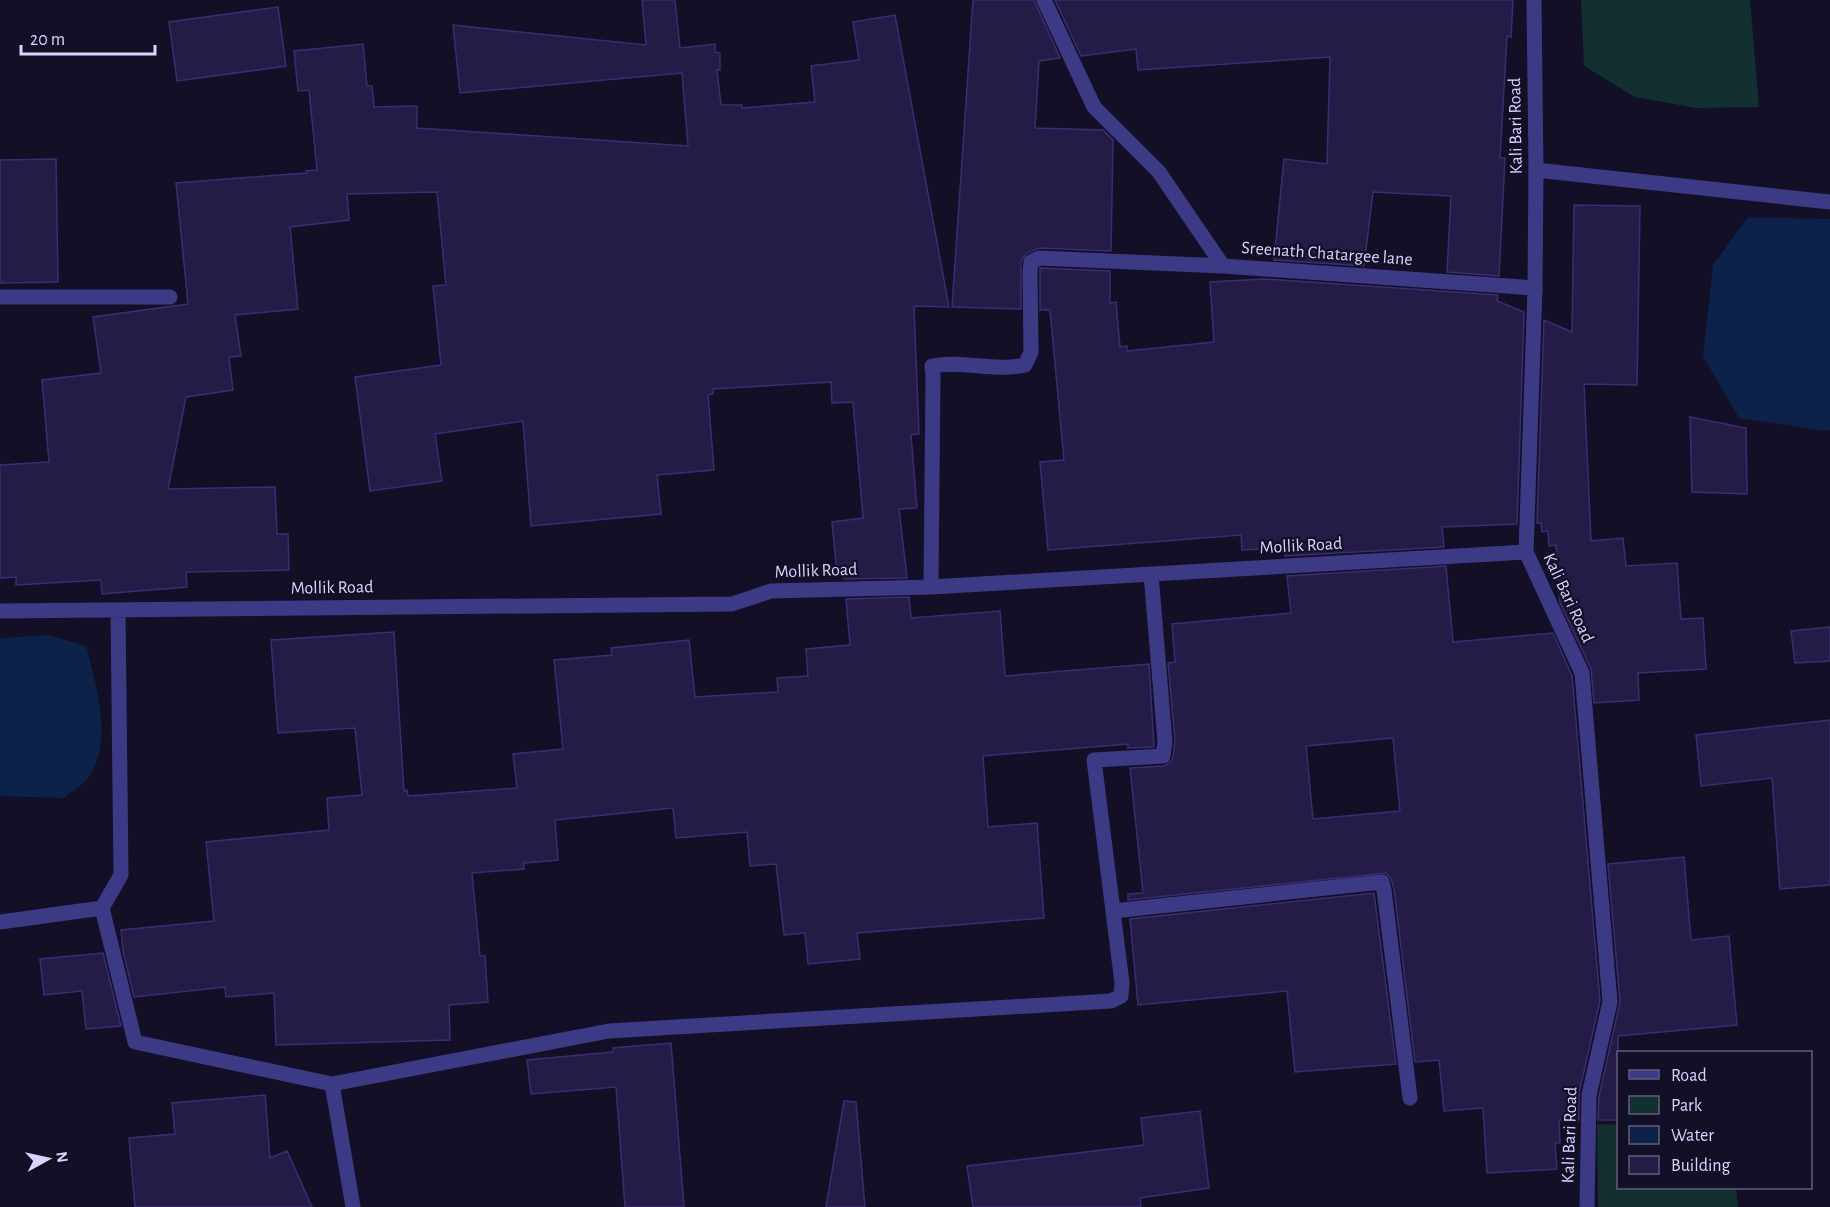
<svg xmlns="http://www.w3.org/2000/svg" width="1830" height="1207" font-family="'Alegreya Sans',sans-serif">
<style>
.green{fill:#12302f}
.water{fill:#0c2248}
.building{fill:#241b47;stroke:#3b2d73;stroke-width:1.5;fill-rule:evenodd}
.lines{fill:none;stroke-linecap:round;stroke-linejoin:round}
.minor{stroke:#3d3a85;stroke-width:15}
.tertiary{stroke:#3d3a85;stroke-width:15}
.labels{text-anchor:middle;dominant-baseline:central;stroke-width:4.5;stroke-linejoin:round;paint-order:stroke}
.street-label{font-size:18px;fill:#d9d4ff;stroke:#130f26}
</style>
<rect width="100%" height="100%" fill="#130f26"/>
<path class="green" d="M 1581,0 L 1750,0 L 1759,107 L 1697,108 L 1635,97 L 1584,66 Z
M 1597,1124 L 1618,1125 L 1618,1188 L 1736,1188 L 1738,1207 L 1598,1207 Z"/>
<path class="water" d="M 1748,217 L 1830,219 L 1830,430 L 1819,430 L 1739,418 L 1703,356 L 1713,265 Z
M 48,635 L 86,646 C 96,685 115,745 86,780 C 80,787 71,792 64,798 L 0,796 L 0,638 Z"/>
<path class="building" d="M 642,0 L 675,0 L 680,48 L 715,44 L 715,52 L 720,53 L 720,70 L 717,70 L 721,105 L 742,105 L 742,108 L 815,102 L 811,66 L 859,60 L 853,22 L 895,15 L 949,307 L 914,306 L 919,434 L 911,435 L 917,508 L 899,509 L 907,578 L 844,579 L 844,573 L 837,573 L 832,522 L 863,518 L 853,402 L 832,403 L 831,382 L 713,389 L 713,394 L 708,395 L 714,470 L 657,475 L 661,514 L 531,526 L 523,421 L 435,434 L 442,481 L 370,491 L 355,377 L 441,365 L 433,286 L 446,285 L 437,192 L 347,194 L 349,220 L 290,227 L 298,309 L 235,315 L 241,356 L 229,357 L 233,390 L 186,397 L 168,489 L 275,487 L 277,534 L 288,534 L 289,570 L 186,572 L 187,587 L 102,594 L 101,580 L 16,585 L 16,577 L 0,578 L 0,465 L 49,462 L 42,380 L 101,373 L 93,317 L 188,304 L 176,183 L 306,173 L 306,171 L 317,170 L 309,90 L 298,91 L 294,51 L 363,44 L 367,86 L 372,86 L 374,107 L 417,106 L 417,128 L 688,146 L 682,73 L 460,93 L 453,25 L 646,45 Z
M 973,0 L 1034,0 L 1060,58 L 1039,61 L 1035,128 L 1103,130 L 1113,140 L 1111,251 L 1039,248 L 1027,253 L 1021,261 L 1021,309 L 952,307 Z
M 1055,0 L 1513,0 L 1511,37 L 1507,36 L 1500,158 L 1505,158 L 1499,276 L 1447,272 L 1451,196 L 1373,192 L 1364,266 L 1274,260 L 1284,159 L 1327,164 L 1330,57 L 1138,70 L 1136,49 L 1081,56 Z
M 278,7 L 286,66 L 177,81 L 169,22 Z
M 56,159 L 58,282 L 0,283 L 0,160 Z
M 1574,205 L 1640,206 L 1637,385 L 1584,384 L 1591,541 L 1623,538 L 1626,566 L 1677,563 L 1681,619 L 1703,618 L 1706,669 L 1638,673 L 1639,700 L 1594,703 L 1591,669 L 1560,603 L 1556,545 L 1549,546 L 1548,531 L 1542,532 L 1541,523 L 1537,523 L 1544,320 L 1572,332 Z
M 1040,268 L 1110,271 L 1110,303 L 1116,302 L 1120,347 L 1127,346 L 1127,351 L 1214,342 L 1210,282 L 1265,279 L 1498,295 L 1497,301 L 1524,312 L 1517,524 L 1442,527 L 1444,547 L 1285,556 L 1285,548 L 1242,550 L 1241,535 L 1048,550 L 1040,462 L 1064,460 L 1050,310 L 1040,310 Z
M 1690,417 L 1746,428 L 1747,494 L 1692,492 Z
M 1446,566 L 1453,642 L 1553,633 L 1572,676 L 1600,1001 L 1579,1093 L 1579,1120 L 1559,1120 L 1560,1143 L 1555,1143 L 1557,1169 L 1487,1173 L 1483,1108 L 1444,1111 L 1439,1060 L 1415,1062 L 1394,889 L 1391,879 L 1386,873 L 1128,900 L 1128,894 L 1143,893 L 1130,768 L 1164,766 L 1171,762 L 1173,757 L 1175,741 L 1168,663 L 1175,662 L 1172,624 L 1291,613 L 1287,576 ZM 1393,738 L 1400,811 L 1313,819 L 1306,746 Z
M 909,597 L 911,618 L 1000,611 L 1005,676 L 1149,664 L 1154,747 L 1128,748 L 1128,744 L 983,756 L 988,827 L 1037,823 L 1044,918 L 857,933 L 860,959 L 808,964 L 805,933 L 784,935 L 776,864 L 750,866 L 747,832 L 676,838 L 673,808 L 555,820 L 558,860 L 524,863 L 524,869 L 472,873 L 480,956 L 485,956 L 488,1002 L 449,1005 L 450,1040 L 276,1045 L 274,993 L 226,997 L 225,987 L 134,997 L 123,951 L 121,930 L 214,921 L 206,842 L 329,830 L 327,798 L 362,795 L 355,728 L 278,733 L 271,640 L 394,632 L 404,791 L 407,790 L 408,796 L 517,788 L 513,754 L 563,749 L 554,660 L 612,655 L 611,648 L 689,640 L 695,697 L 778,692 L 777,678 L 808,676 L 806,649 L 850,645 L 846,599 Z
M 1830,627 L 1830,661 L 1795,663 L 1791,631 Z
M 1830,720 L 1830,885 L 1780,889 L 1772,778 L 1701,786 L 1696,735 Z
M 1684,857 L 1691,940 L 1729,936 L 1737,1025 L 1618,1036 L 1618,1120 L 1598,1120 L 1599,1096 L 1620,1002 L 1608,864 Z
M 1374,893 L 1396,1064 L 1295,1072 L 1287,991 L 1138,1005 L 1130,919 Z
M 103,953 L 121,1026 L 86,1029 L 82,991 L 44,995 L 40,959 Z
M 671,1043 L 684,1207 L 625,1207 L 616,1087 L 531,1094 L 527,1060 L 613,1052 L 613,1048 Z
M 265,1095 L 270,1158 L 287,1151 L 312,1207 L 135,1207 L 129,1138 L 175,1134 L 172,1103 Z
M 844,1101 L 856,1102 L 865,1207 L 826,1207 Z
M 1200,1111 L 1209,1188 L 1140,1198 L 1141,1207 L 973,1207 L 967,1166 L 1144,1145 L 1141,1118 Z"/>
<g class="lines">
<path class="minor" d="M 1044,0 L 1094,107 L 1159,172 L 1223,266 L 1535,288
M 1536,170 L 1830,202
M 0,297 L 170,297
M 1151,574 L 1165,742 L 1163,756 L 1094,760 L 1113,911 L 1382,882 L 1384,890 L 1410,1098
M 931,587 L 933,376 L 932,366 C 963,360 994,372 1025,365 L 1031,352 L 1030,272 L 1031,262 L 1039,258 L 1223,266
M 0,611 L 732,604 L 771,591 L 931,587 L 1526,552
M 102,908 L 135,1042 L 332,1084 L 353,1207
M 0,922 L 102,908 L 121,875 L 118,610
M 332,1084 L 609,1031 L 1111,1001 L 1121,996 L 1122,983 L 1113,911"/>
<path class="tertiary" d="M 1534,0 L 1536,170 L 1535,288 L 1526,552 L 1582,673 L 1610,1002 L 1589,1095 L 1587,1207"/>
</g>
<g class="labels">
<g class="street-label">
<text transform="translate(1516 126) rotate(-91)">Kali Bari Road</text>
<text transform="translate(1327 254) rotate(4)">Sreenath Chatargee lane</text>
<text transform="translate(1301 546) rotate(-3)">Mollik Road</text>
<text transform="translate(816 571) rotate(-2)">Mollik Road</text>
<text transform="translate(332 588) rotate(-1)">Mollik Road</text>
<text transform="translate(1568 598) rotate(65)">Kali Bari Road</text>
<text transform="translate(1570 1135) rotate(-88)">Kali Bari Road</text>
</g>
</g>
<rect x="1617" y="1051" width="195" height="138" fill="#130f26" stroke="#625e7d" stroke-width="1.5"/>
<rect x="1629" y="1070" width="30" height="9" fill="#3d3a85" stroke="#625e7d" stroke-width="1.5"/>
<text x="1671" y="1081" font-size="18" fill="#d9d4ff">Road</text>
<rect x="1629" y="1096" width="30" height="18" fill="#12302f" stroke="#625e7d" stroke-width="1.5"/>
<text x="1671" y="1111" font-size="18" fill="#d9d4ff">Park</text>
<rect x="1629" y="1126" width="30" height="18" fill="#0c2248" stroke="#625e7d" stroke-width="1.5"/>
<text x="1671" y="1141" font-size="18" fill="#d9d4ff">Water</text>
<rect x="1629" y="1156" width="30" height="18" fill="#241b47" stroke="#625e7d" stroke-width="1.5"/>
<text x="1671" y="1171" font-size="18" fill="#d9d4ff">Building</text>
<g transform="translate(48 1159) rotate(82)" stroke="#130f26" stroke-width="4.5" paint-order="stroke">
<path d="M0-4.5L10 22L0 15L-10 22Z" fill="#d9d4ff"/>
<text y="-9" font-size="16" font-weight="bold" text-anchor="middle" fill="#d9d4ff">N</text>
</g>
<path d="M21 45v9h134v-9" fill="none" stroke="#d9d4ff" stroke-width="3"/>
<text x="30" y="45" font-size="18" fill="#d9d4ff" stroke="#130f26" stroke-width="4.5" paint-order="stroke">20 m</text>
</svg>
